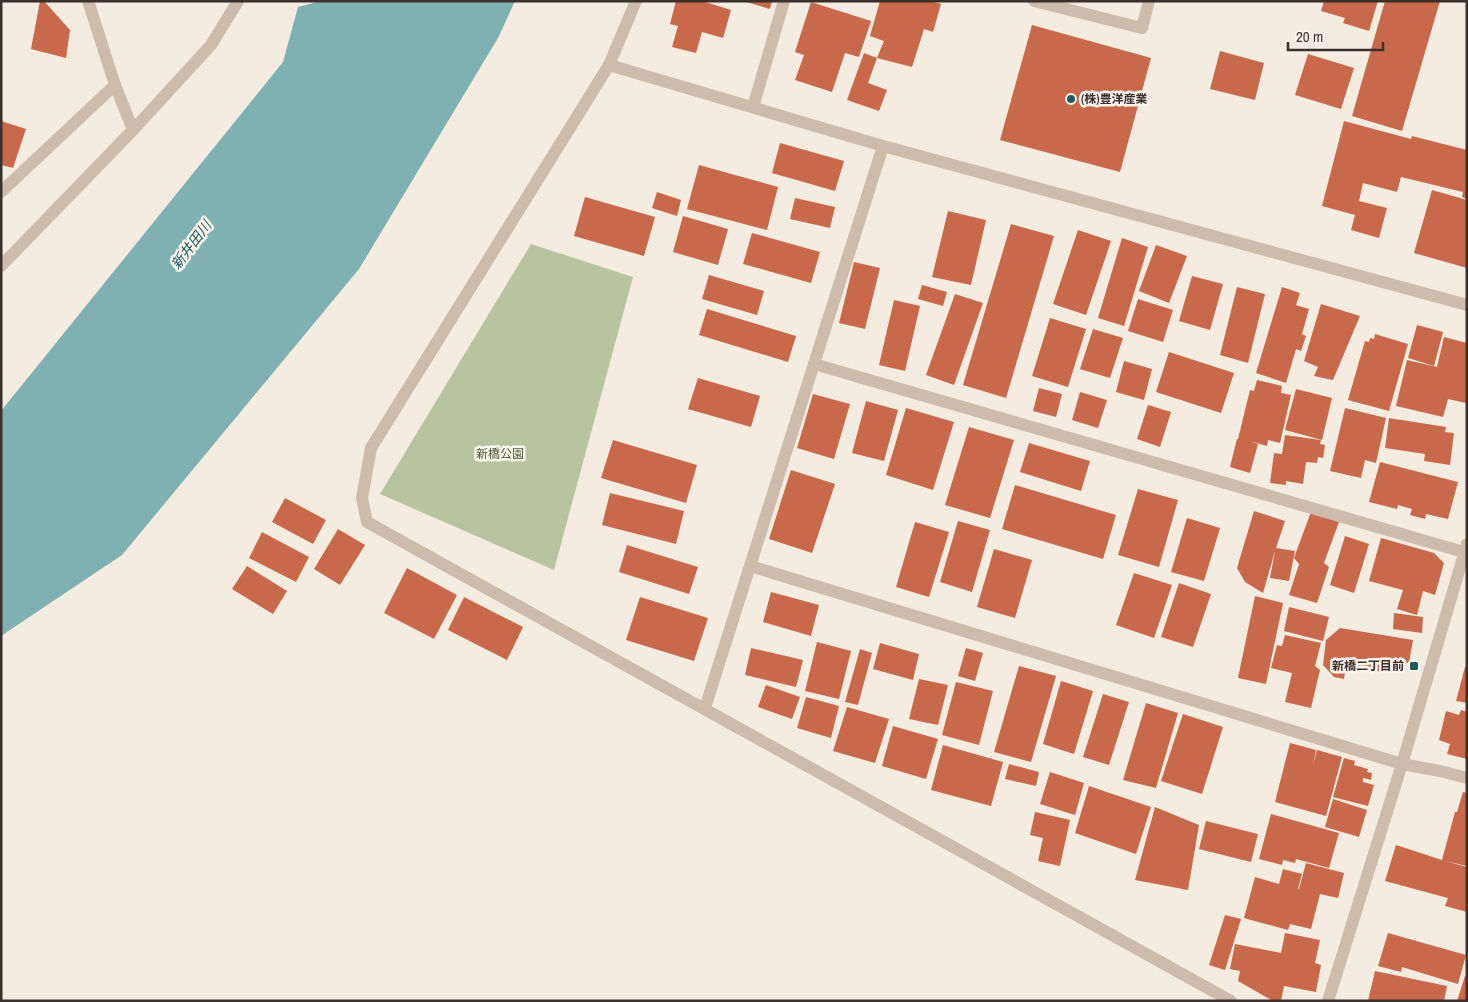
<svg xmlns="http://www.w3.org/2000/svg" width="1468" height="1002" font-family="'Archivo Narrow','Noto Sans JP',sans-serif">
<style>
.green{fill:#b8c4a0}
.water{fill:#7fb0b2}
.building{fill:#c8694b}
.lines{fill:none;stroke-linecap:round;stroke-linejoin:round}
.service{stroke:#cdbbac;stroke-width:12}
.minor{stroke:#cdbbac;stroke-width:12}
.tertiary{stroke:#cdbbac;stroke-width:12}
.poi-dot{fill:#1f5a5e;stroke:#fbf5ee;stroke-width:2}
.labels{text-anchor:middle;dominant-baseline:central;stroke-width:5;stroke-linejoin:round;paint-order:stroke}
.poi-label{font-size:12px;font-weight:bold;fill:#3b302b;stroke:#fbf5ee;text-anchor:start}
.park-label{font-size:12px;fill:#4a5a2e;stroke:#fbf5ee}
.water-label{font-size:14px;font-style:italic;fill:#1f5a5e;stroke:#fbf5ee}
</style>
<rect width="100%" height="100%" fill="#f4ebe1"/>
<path class="green" d="M 531,244 L 633,277 L 554,570 L 380,494 Z"/>
<path class="water" d="M 321,1 L 515,1 L 498,38 L 359,269 L 122,555 L 1,636 L 1,411 L 283,62 L 298,7 Z"/>
<path class="building" d="M 40,1 L 44,1 L 70,30 L 66,58 L 31,49 Z
M 676,1 L 702,1 L 731,10 L 723,38 L 702,32 L 696,53 L 672,47 L 678,26 L 670,24 Z
M 743,1 L 772,1 L 770,9 Z
M 880,1 L 931,1 L 941,4 L 933,32 L 924,29 L 912,67 L 877,58 L 884,41 L 870,36 Z
M 1324,1 L 1378,1 L 1369,31 L 1343,23 L 1345,18 L 1321,11 Z
M 1385,1 L 1440,1 L 1402,131 L 1352,116 Z
M 811,2 L 871,21 L 859,57 L 845,53 L 832,92 L 795,80 L 804,55 L 795,52 Z
M 1032,25 L 1151,58 L 1120,172 L 1000,140 Z
M 1220,51 L 1264,63 L 1255,100 L 1210,89 Z
M 864,53 L 877,58 L 868,83 L 887,90 L 879,111 L 847,100 Z
M 1308,54 L 1354,68 L 1341,109 L 1295,95 Z
M 1,121 L 26,129 L 13,168 L 1,165 Z
M 1344,121 L 1411,139 L 1412,136 L 1467,150 L 1467,199 L 1462,197 L 1463,192 L 1401,177 L 1397,192 L 1363,183 L 1359,201 L 1387,208 L 1379,238 L 1351,230 L 1355,215 L 1322,206 Z
M 780,143 L 844,161 L 835,191 L 772,173 Z
M 699,165 L 778,187 L 767,230 L 687,209 Z
M 1432,190 L 1467,200 L 1467,268 L 1414,253 Z
M 657,192 L 681,200 L 677,216 L 652,208 Z
M 585,197 L 655,217 L 644,256 L 574,236 Z
M 795,198 L 835,207 L 830,228 L 790,219 Z
M 948,211 L 986,220 L 971,285 L 932,277 Z
M 683,216 L 728,229 L 718,265 L 673,252 Z
M 1011,224 L 1054,236 L 1006,398 L 963,385 Z
M 1078,230 L 1111,241 L 1086,315 L 1053,304 Z
M 752,233 L 820,252 L 811,283 L 743,264 Z
M 1122,238 L 1148,247 L 1124,326 L 1098,318 Z
M 1156,245 L 1187,256 L 1169,303 L 1139,291 Z
M 854,262 L 880,268 L 865,329 L 839,323 Z
M 709,275 L 764,291 L 757,315 L 702,299 Z
M 1192,276 L 1223,284 L 1210,330 L 1179,321 Z
M 922,285 L 947,292 L 943,306 L 918,299 Z
M 1237,287 L 1265,294 L 1248,363 L 1220,355 Z
M 1282,287 L 1300,293 L 1296,305 L 1309,309 L 1302,334 L 1306,336 L 1301,351 L 1296,349 L 1286,383 L 1256,373 Z
M 955,294 L 983,303 L 954,385 L 926,375 Z
M 1138,299 L 1173,310 L 1163,342 L 1128,331 Z
M 894,300 L 920,306 L 905,371 L 879,365 Z
M 1321,304 L 1360,316 L 1333,380 L 1314,376 L 1318,367 L 1304,361 Z
M 707,309 L 796,336 L 788,362 L 699,335 Z
M 1050,318 L 1086,329 L 1068,387 L 1032,376 Z
M 1417,325 L 1443,332 L 1434,366 L 1408,358 Z
M 1093,329 L 1123,338 L 1110,378 L 1080,369 Z
M 1375,334 L 1408,344 L 1389,411 L 1348,400 L 1365,341 L 1369,342 L 1370,338 L 1374,339 Z
M 1444,337 L 1467,343 L 1466,403 L 1448,399 L 1443,417 L 1396,406 L 1407,360 L 1437,367 Z
M 1169,352 L 1234,373 L 1221,413 L 1156,392 Z
M 1124,361 L 1152,369 L 1144,400 L 1116,392 Z
M 698,378 L 760,396 L 751,427 L 688,409 Z
M 1257,380 L 1282,386 L 1281,393 L 1291,395 L 1280,443 L 1268,440 L 1267,446 L 1250,441 L 1258,444 L 1250,473 L 1230,467 L 1237,439 L 1238,439 L 1250,390 L 1254,391 Z
M 1039,388 L 1062,394 L 1056,417 L 1033,411 Z
M 1296,389 L 1332,398 L 1322,440 L 1285,430 Z
M 1080,392 L 1107,400 L 1098,428 L 1072,420 Z
M 813,394 L 850,404 L 834,459 L 797,448 Z
M 866,401 L 898,410 L 884,461 L 852,453 Z
M 1148,405 L 1171,412 L 1160,447 L 1137,439 Z
M 906,408 L 954,422 L 933,490 L 886,475 Z
M 1345,408 L 1386,418 L 1376,463 L 1365,460 L 1361,478 L 1330,471 Z
M 1389,418 L 1446,427 L 1445,432 L 1454,433 L 1450,465 L 1424,461 L 1425,454 L 1385,448 Z
M 969,427 L 1014,440 L 990,518 L 945,505 Z
M 1285,435 L 1321,440 L 1320,444 L 1325,445 L 1323,458 L 1318,457 L 1317,463 L 1306,462 L 1303,484 L 1286,481 L 1286,485 L 1270,483 L 1274,453 L 1282,454 Z
M 613,440 L 697,465 L 686,503 L 601,478 Z
M 1029,443 L 1090,461 L 1081,491 L 1020,472 Z
M 1380,462 L 1458,482 L 1448,519 L 1426,514 L 1425,519 L 1410,515 L 1412,509 L 1398,505 L 1397,509 L 1369,502 Z
M 791,470 L 835,484 L 812,553 L 769,539 Z
M 1015,485 L 1116,515 L 1103,559 L 1002,529 Z
M 1138,489 L 1178,500 L 1159,567 L 1118,555 Z
M 610,493 L 684,511 L 676,544 L 602,525 Z
M 285,498 L 326,520 L 313,544 L 272,522 Z
M 1312,509 L 1340,519 L 1324,563 L 1329,567 L 1317,603 L 1289,595 L 1299,564 L 1294,558 Z
M 1254,511 L 1285,521 L 1276,548 L 1295,551 L 1289,581 L 1270,578 L 1275,551 L 1263,593 L 1245,582 L 1237,568 Z
M 1187,518 L 1220,528 L 1204,581 L 1171,572 Z
M 958,521 L 990,530 L 972,592 L 940,582 Z
M 915,522 L 949,532 L 929,597 L 896,587 Z
M 338,529 L 365,545 L 340,585 L 314,569 Z
M 262,532 L 309,557 L 296,582 L 249,558 Z
M 1345,536 L 1369,544 L 1354,593 L 1330,585 Z
M 1381,538 L 1434,553 L 1444,563 L 1435,595 L 1423,591 L 1417,615 L 1397,609 L 1403,590 L 1369,581 Z
M 627,545 L 698,567 L 689,594 L 619,572 Z
M 994,549 L 1032,560 L 1015,618 L 977,607 Z
M 247,566 L 287,591 L 273,614 L 232,589 Z
M 407,568 L 457,595 L 434,639 L 384,613 Z
M 1134,573 L 1172,585 L 1154,638 L 1116,625 Z
M 1179,583 L 1211,594 L 1193,647 L 1161,637 Z
M 771,592 L 819,605 L 811,636 L 763,622 Z
M 1255,596 L 1283,603 L 1266,684 L 1238,678 Z
M 464,597 L 523,627 L 507,660 L 448,630 Z
M 640,597 L 708,618 L 694,661 L 626,640 Z
M 1289,607 L 1329,617 L 1323,641 L 1284,631 Z
M 1394,613 L 1423,617 L 1422,633 L 1393,629 Z
M 1340,628 L 1413,640 L 1409,663 L 1385,659 L 1383,672 L 1346,665 L 1344,679 L 1334,677 L 1323,665 L 1326,640 Z
M 1285,635 L 1321,643 L 1315,666 L 1320,670 L 1311,708 L 1285,702 L 1292,673 L 1271,668 L 1277,645 L 1282,646 Z
M 817,642 L 851,651 L 839,699 L 805,691 Z
M 880,643 L 919,654 L 913,680 L 873,669 Z
M 751,648 L 803,660 L 796,687 L 745,675 Z
M 966,648 L 983,653 L 975,681 L 958,676 Z
M 860,649 L 872,653 L 858,705 L 845,702 Z
M 1019,666 L 1056,676 L 1031,762 L 994,752 Z
M 1465,667 L 1467,667 L 1467,703 L 1456,701 Z
M 919,679 L 948,685 L 938,725 L 909,719 Z
M 1061,681 L 1093,691 L 1074,754 L 1043,744 Z
M 956,682 L 993,691 L 979,745 L 942,735 Z
M 766,685 L 800,697 L 792,719 L 758,707 Z
M 1103,694 L 1129,702 L 1109,765 L 1083,757 Z
M 806,697 L 839,706 L 831,738 L 797,728 Z
M 1146,703 L 1178,713 L 1156,788 L 1123,780 Z
M 847,707 L 889,719 L 875,763 L 833,751 Z
M 1461,710 L 1467,712 L 1467,759 L 1447,754 L 1450,744 L 1439,740 L 1446,711 L 1459,715 Z
M 1183,714 L 1223,727 L 1202,794 L 1161,781 Z
M 893,726 L 938,739 L 926,779 L 882,766 Z
M 1290,743 L 1316,750 L 1313,764 L 1317,750 L 1342,757 L 1326,816 L 1275,802 Z
M 943,745 L 1003,762 L 991,806 L 931,790 Z
M 1344,758 L 1355,761 L 1354,765 L 1368,769 L 1367,772 L 1372,773 L 1371,780 L 1363,778 L 1363,782 L 1374,785 L 1368,806 L 1333,797 Z
M 1009,764 L 1039,772 L 1036,786 L 1005,779 Z
M 1050,772 L 1084,783 L 1075,815 L 1040,804 Z
M 1089,786 L 1151,807 L 1136,854 L 1075,833 Z
M 1463,792 L 1467,793 L 1467,866 L 1445,861 L 1467,867 L 1467,912 L 1445,906 L 1448,898 L 1385,881 L 1396,845 L 1442,860 L 1455,812 L 1457,812 Z
M 1333,799 L 1367,810 L 1359,837 L 1325,827 Z
M 1155,807 L 1199,825 L 1188,890 L 1135,880 Z
M 1035,812 L 1070,820 L 1060,866 L 1038,861 L 1043,838 L 1030,835 Z
M 1271,814 L 1339,833 L 1329,868 L 1296,859 L 1295,863 L 1283,860 L 1282,865 L 1259,859 Z
M 1206,821 L 1258,834 L 1251,862 L 1199,849 Z
M 1306,863 L 1344,873 L 1338,898 L 1320,894 L 1311,929 L 1290,924 L 1288,930 L 1244,918 L 1255,877 L 1279,884 L 1283,869 L 1302,874 L 1298,889 L 1299,889 Z
M 1225,915 L 1241,919 L 1225,970 L 1209,965 Z
M 1285,933 L 1320,940 L 1315,963 L 1321,965 L 1316,992 L 1284,986 L 1281,1001 L 1273,1001 L 1238,981 L 1240,971 L 1230,969 L 1235,944 L 1281,953 Z
M 1388,933 L 1466,955 L 1458,984 L 1402,967 L 1401,972 L 1378,966 Z
M 1375,971 L 1447,986 L 1444,1001 L 1368,1001 Z
M 1465,976 L 1467,977 L 1467,1001 L 1457,1001 Z"/>
<g class="lines">
<path class="service" d="M 1034,1 L 1142,28 L 1149,1
M 753,107 L 784,1
M 1,192 L 115,85
M 814,364 L 1467,553"/>
<path class="minor" d="M 88,1 L 115,85 L 133,130
M 636,1 L 609,65 L 883,146 L 1467,305
M 750,566 L 1402,764 L 1440,771 L 1467,778
M 705,708 L 883,146
M 1328,1001 L 1402,764 L 1467,544"/>
<path class="tertiary" d="M 609,65 L 371,448 L 362,498 L 367,522 L 1231,1001
M 1,266 L 133,130 L 211,45 L 238,1"/>
</g>
<g class="poi-dot">
<circle cx="1071" cy="99" r="5"/>
<rect x="1409" y="661" width="10" height="10" rx="2.5"/>
</g>
<g class="labels">
<g class="poi-label">
<text x="1081" y="99">(株)豊洋産業</text>
<text x="1404" y="666" text-anchor="end">新橋二丁目前</text>
</g>
<g class="park-label">
<text x="500" y="454">新橋公園</text>
</g>
<g class="water-label">
<text transform="translate(191 245) rotate(-53)">新井田川</text>
</g>
</g>
<rect width="1468" height="1002" fill="none" stroke="#3b302b" stroke-width="5"/>
<path d="M1288 42v8h95v-8" fill="none" stroke="#3b302b" stroke-width="2.5"/>
<text x="1296" y="42" font-size="15" fill="#3b302b" stroke="#fbf5ee" stroke-width="4" paint-order="stroke">20 m</text>
</svg>
